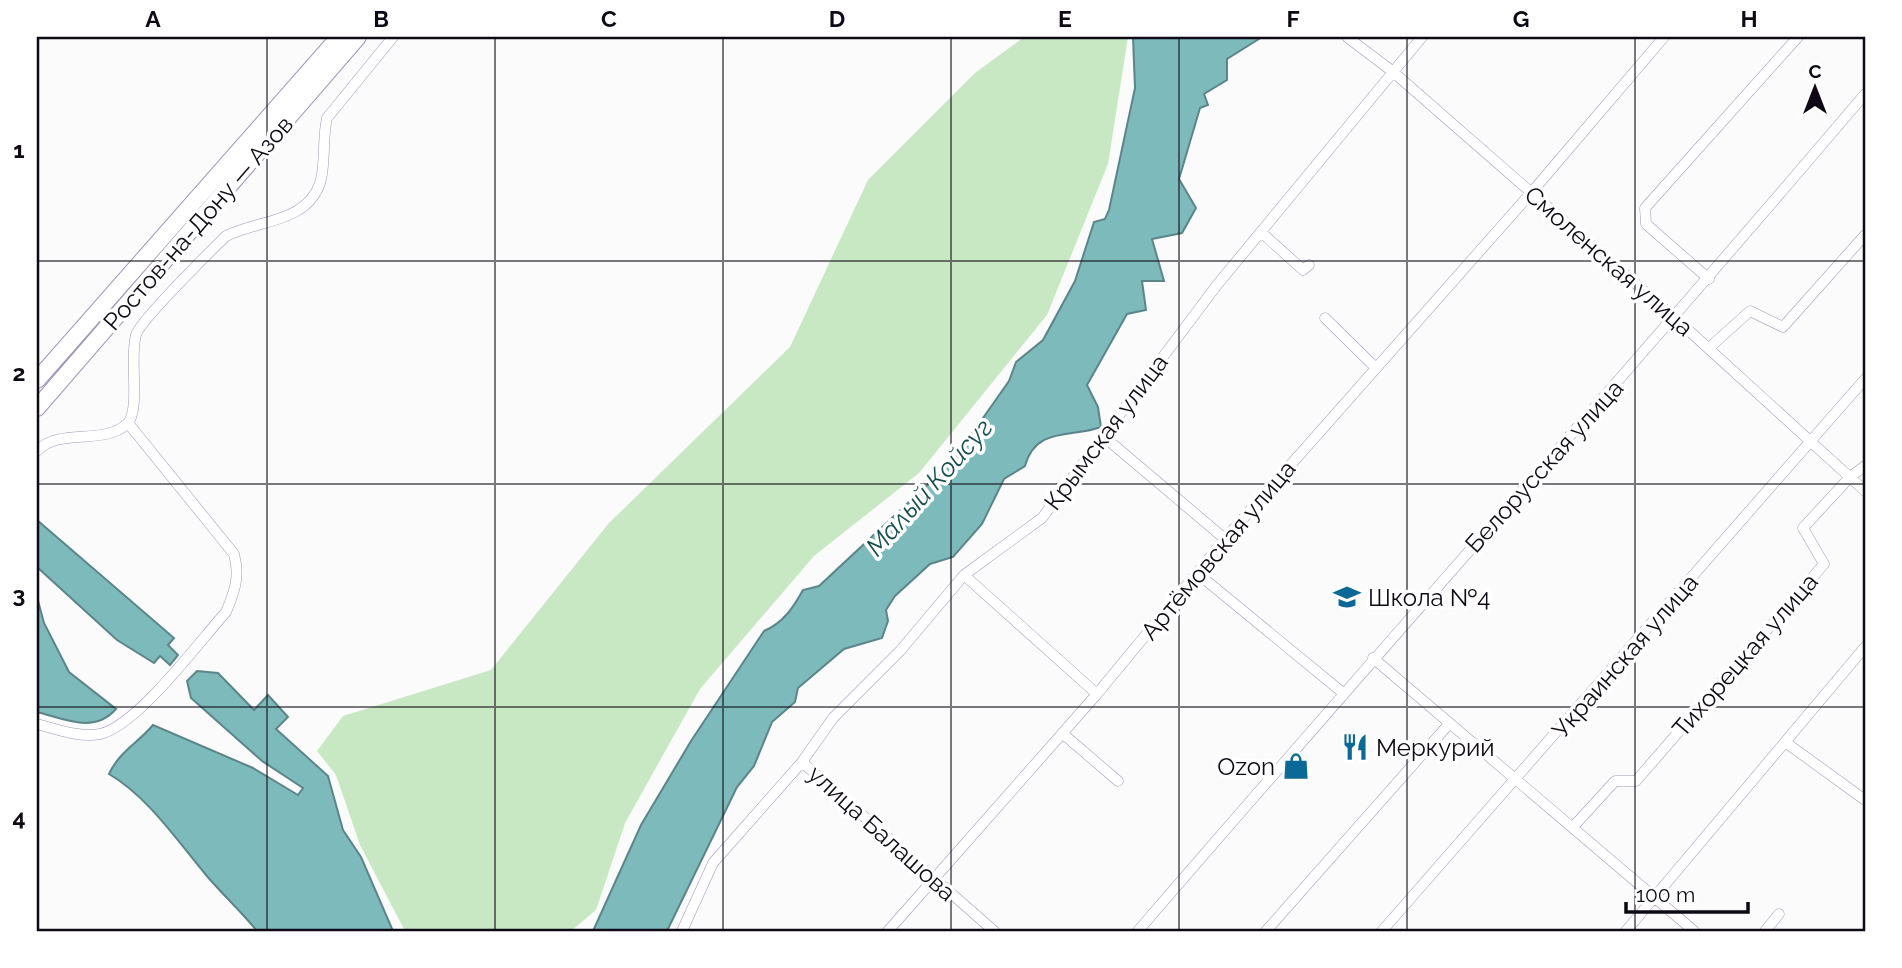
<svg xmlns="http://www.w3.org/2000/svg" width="1902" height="968" font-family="Raleway,sans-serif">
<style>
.green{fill:#c7e8c3}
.water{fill:#7dbabb;stroke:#5c8589;stroke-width:2}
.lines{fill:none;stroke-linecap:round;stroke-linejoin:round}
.street-casing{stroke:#a195b6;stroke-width:11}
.primary-casing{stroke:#a195b6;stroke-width:18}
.street{stroke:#fff;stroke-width:10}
.primary{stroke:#fff;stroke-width:16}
.grid{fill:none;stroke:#0e0914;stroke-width:2;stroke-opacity:0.55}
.labels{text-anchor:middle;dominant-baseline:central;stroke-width:7;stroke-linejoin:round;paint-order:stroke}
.street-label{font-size:24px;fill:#0e0914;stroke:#fff}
.poi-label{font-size:24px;fill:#0e0914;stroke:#fff;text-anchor:start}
.water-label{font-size:26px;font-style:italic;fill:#174e4f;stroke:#fff}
.neatline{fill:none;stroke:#0e0914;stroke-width:2.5}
.grid-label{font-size:23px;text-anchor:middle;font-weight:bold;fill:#0e0914}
</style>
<rect width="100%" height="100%" fill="#fbfbfb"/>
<path class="green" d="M 1024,37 L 1128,37 L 1108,164 L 1047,315 L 919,473 L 814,556 L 700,689 L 625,823 L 596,910 L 571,931 L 405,931 L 360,845 L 336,775 L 317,751 L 343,716 L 491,670 L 609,523 L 790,347 L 868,180 L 975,73 Z"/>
<path class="water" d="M 1133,37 L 1262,37 L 1227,59 L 1227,80 L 1204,94 L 1208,105 L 1200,108 L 1179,179 L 1196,208 L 1182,233 L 1152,239 L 1164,281 L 1142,281 L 1146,310 L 1127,314 L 1087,385 L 1098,407 L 1101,427 C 1072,438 1036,426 1025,466 L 1004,479 L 982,524 L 953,557 L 930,564 L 895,596 L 886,610 L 888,621 L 882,638 L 844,649 L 798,688 L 795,702 L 772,722 L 754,766 L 737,787 L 667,931 L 593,931 L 641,825 L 691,741 L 764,631 C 783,623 793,608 803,590 L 819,586 L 952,462 L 1009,381 L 1016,362 L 1043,340 L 1075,281 L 1094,222 L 1105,219 L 1109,210 L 1135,88 Z
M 37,520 L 174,638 L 168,645 L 178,655 L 170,665 L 160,656 L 154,663 L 117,640 L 37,567 Z
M 37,597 L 44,623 L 69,672 L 116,709 C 94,734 65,719 37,712 Z
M 197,671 L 218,673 L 254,710 L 268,695 L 288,717 L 276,729 L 328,776 L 343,830 L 361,857 L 393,931 L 257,931 C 241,911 222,894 206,875 C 176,839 148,797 109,774 C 119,752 138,743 153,725 L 253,768 L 298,795 L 303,788 L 262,761 L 191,698 L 187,681 Z"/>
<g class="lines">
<defs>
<path id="street" d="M 1347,37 L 1392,71 L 1675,318 L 1865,491
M 1261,232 L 1303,270 L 1309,265
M 1709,279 L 1646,224 L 1645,208 L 1798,37
M 1325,318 L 1376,368
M 1709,348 L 1750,311 L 1783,327 L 1865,235
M 1102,435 L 1225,539
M 37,451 C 59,427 103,446 127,424 C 141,411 129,356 136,335 C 140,320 210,252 226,236 C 257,220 307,223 320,183 C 326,165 322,139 327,118 L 393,37
M 1197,573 L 1343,693
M 964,575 L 1097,694
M 1373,658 L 1694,931
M 37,724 C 56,729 80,738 100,734 C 137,726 199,642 226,612 C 235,591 240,576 234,554 L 128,423
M 1062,733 L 1118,781
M 1785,742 L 1865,800
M 802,762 L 994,931
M 1573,827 L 1615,781 L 1636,781 L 1824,564 L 1803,528 L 1850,477 L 1865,466
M 682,931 L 713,863 L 802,762 L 833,718 L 900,651 L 964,575 L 1042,518 L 1217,285 L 1422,37
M 888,931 L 1097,694 L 1225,539 L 1531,193 L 1664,37
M 1138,931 C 1379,651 1626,376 1865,94
M 1266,931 L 1449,724
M 1382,931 L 1865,379
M 1626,931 L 1865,647
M 1765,931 L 1779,914"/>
<path id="primary" d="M 37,380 L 339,37
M 37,408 L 358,37"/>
</defs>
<use href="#street" class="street-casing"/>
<use href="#primary" class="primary-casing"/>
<use href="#street" class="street"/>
<use href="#primary" class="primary"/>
</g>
<path class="grid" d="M 267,37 L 267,931M 495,37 L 495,931M 723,37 L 723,931M 951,37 L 951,931M 1179,37 L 1179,931M 1407,37 L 1407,931M 1635,37 L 1635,931M 37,261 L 1865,261M 37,484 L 1865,484M 37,707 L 1865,707"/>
<defs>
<symbol id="school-bare" viewBox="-9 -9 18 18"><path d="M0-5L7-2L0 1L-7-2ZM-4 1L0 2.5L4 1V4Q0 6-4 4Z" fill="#0b6998" stroke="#fff" stroke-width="2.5" paint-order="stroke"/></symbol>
<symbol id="restaurant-bare" viewBox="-9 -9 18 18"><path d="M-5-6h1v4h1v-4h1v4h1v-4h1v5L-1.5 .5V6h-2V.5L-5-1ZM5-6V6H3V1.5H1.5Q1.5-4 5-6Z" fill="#0b6998" stroke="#fff" stroke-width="2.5" paint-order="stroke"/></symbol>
<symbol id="shop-bare" viewBox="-9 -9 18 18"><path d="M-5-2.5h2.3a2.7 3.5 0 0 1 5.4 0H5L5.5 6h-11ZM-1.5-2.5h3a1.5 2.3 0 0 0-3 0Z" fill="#0b6998" stroke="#fff" stroke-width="2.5" paint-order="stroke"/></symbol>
</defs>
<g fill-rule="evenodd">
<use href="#school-bare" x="1328" y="578" width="38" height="38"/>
<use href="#restaurant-bare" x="1336" y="728" width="38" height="38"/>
<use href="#shop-bare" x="1277" y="747" width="38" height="38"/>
</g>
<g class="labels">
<g class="street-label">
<text transform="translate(198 223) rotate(-49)">Ростов-на-Дону — Азов</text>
<text transform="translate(1609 261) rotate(41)">Смоленская улица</text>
<text transform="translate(1106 432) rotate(-53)">Крымская улица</text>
<text transform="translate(1544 466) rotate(-48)">Белорусская улица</text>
<text transform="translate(1218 550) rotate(-50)">Артёмовская улица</text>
<text transform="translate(1745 655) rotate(-49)">Тихорецкая улица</text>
<text transform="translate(1625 656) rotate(-49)">Украинская улица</text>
<text transform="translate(882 833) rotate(42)">улица Балашова</text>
</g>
<g class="poi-label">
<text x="1368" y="597">Школа №4</text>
<text x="1376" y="747">Меркурий</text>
<text x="1275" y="766" text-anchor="end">Ozon</text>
</g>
<g class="water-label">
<text transform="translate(929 487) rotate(-48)">Малый Койсуг</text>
</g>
</g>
<rect width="1902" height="968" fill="none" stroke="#ffffff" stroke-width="77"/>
<g transform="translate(1815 88)" stroke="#ffffff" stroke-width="5" paint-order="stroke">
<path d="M0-5L12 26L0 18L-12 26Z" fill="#0e0914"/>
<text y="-10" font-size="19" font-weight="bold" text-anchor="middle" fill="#0e0914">С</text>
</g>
<path d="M1626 902v10h122v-10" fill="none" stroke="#0e0914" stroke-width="3.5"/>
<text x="1636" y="902" font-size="21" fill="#0e0914" stroke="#ffffff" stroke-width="5" paint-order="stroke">100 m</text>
<rect x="38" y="38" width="1826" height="892" class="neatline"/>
<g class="grid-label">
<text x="153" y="27">A</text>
<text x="381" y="27">B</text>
<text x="609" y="27">C</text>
<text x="837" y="27">D</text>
<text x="1065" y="27">E</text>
<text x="1293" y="27">F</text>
<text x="1521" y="27">G</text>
<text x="1749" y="27">H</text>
<text x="19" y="158">1</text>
<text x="19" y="381">2</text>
<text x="19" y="603">3</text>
<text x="19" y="826">4</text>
</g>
</svg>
